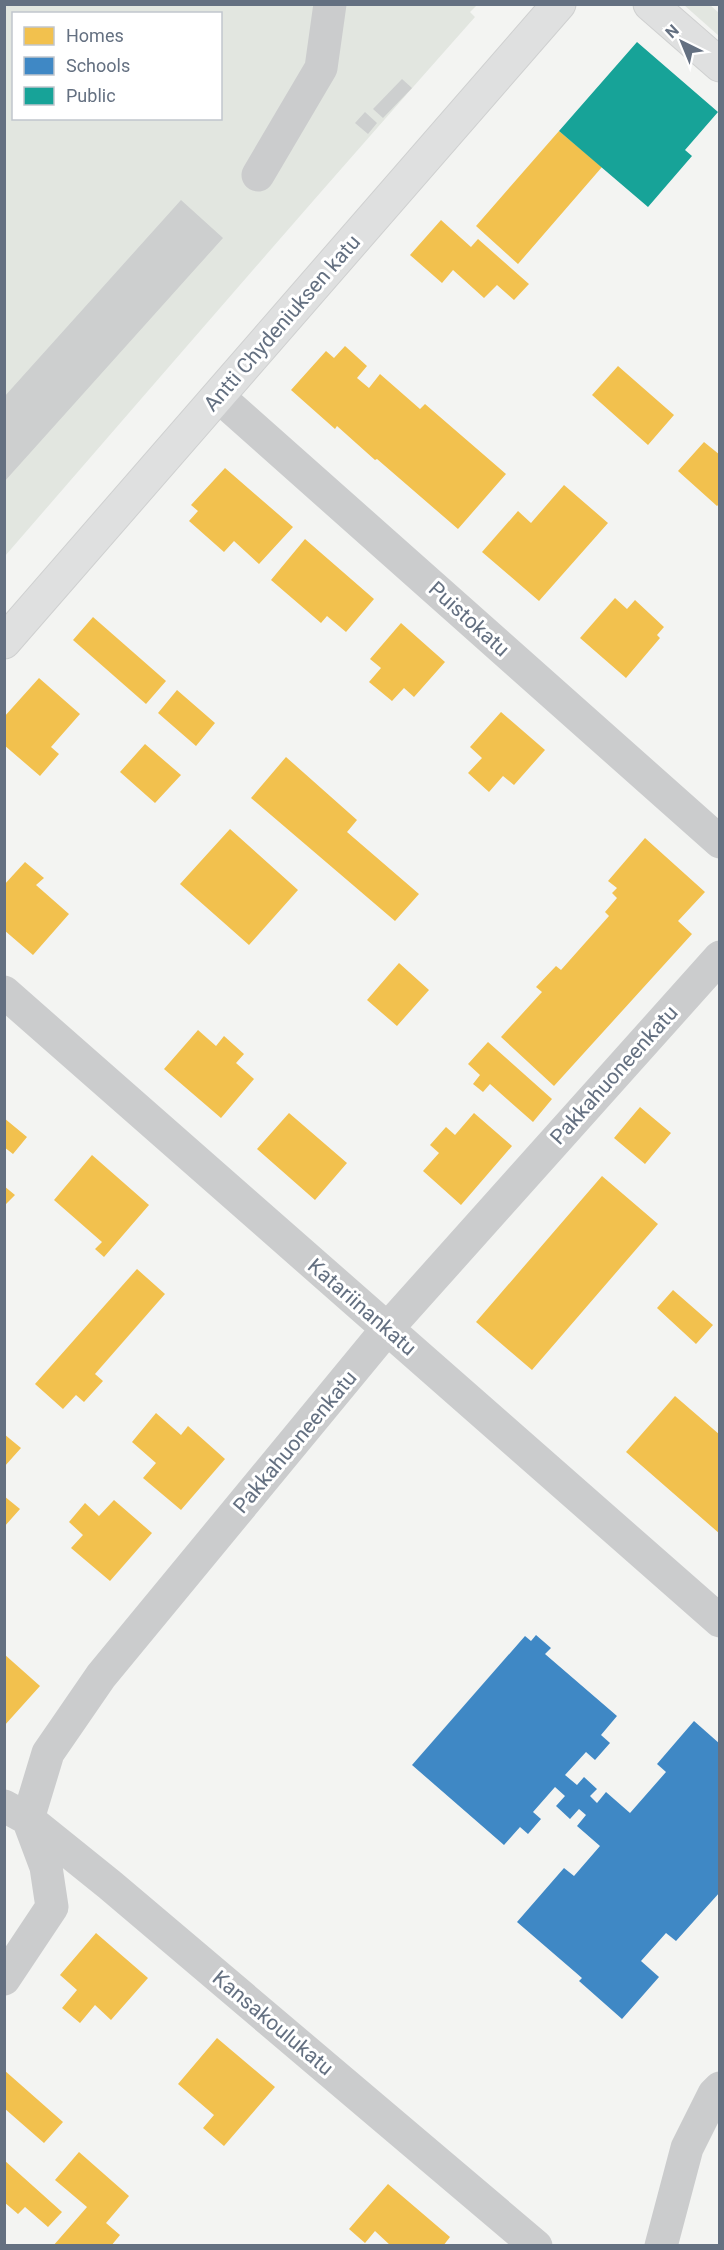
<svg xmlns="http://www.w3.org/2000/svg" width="724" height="2250" font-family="Roboto,sans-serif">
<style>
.green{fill:#e2e6e0;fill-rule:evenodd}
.homes{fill:#f2c14e}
.schools{fill:#3f88c5}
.public{fill:#17a398}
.building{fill:#cdcfcf}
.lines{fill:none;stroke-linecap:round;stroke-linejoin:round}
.major-casing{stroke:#cfd0d0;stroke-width:35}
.minor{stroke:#cbcccd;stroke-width:33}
.major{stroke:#dfe0e0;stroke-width:33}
.labels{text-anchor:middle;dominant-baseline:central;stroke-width:6;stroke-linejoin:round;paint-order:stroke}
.street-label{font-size:21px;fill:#647081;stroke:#fff}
</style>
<rect width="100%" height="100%" fill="#f3f4f2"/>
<path class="green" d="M 5,5 L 477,5 L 470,12 L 475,17 C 317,195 161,376 5,556 ZM 14,14 L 220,14 L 220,118 L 14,118 Z
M 684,5 L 710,5 L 719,13 L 719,36 Z"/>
<path class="homes" d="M 559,131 L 602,167 L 518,264 L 476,226 Z
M 441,220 L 471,247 L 478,239 L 529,284 L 514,300 L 497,285 L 484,298 L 453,270 L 442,283 L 410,255 Z
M 345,346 L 367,366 L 357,378 L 369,388 L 380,374 L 420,409 L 425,404 L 506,474 L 458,529 L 377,459 L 375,460 L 337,426 L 335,429 L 291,390 L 326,351 L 334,358 Z
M 618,366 L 674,415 L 648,445 L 592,395 Z
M 704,442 L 720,455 L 720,503 L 717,506 L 678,471 Z
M 225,468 L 293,527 L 259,564 L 234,541 L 224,552 L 189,521 L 198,511 L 191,505 Z
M 564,485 L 608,523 L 539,601 L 482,552 L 518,511 L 531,523 Z
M 305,539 L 374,599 L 346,632 L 327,616 L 321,623 L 271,580 Z
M 615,598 L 627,609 L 635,600 L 664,627 L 657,635 L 660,638 L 626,678 L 580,638 Z
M 93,617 L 166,681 L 146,704 L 73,640 Z
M 401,623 L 445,662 L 414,697 L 404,688 L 392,701 L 369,682 L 381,668 L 370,659 Z
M 39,678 L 80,714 L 51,747 L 59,754 L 40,776 L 4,745 L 4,717 Z
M 177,690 L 215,723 L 196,746 L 158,713 Z
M 501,712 L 545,750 L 514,785 L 503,776 L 489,792 L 468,773 L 482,758 L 470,747 Z
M 145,744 L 181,775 L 155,803 L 120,772 Z
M 286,757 L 357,820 L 347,832 L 419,894 L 395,921 L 251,798 Z
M 230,829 L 298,890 L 249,945 L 180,884 Z
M 645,838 L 705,892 L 678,921 L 692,934 L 554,1086 L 501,1037 L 542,992 L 536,987 L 556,966 L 561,970 L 609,916 L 605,912 L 617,898 L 612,893 L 617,888 L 608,881 Z
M 25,862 L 44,878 L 36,885 L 69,914 L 33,955 L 4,930 L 4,885 Z
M 399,963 L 429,990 L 397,1026 L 367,1000 Z
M 198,1030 L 216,1046 L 224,1036 L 244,1054 L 236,1063 L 254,1079 L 221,1118 L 164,1069 Z
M 488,1042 L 552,1099 L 533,1122 L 490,1084 L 483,1092 L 473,1084 L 480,1075 L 468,1064 Z
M 640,1107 L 671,1133 L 645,1164 L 614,1138 Z
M 289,1113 L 347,1163 L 315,1200 L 257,1149 Z
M 474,1113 L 512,1146 L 461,1205 L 423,1171 L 439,1153 L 430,1145 L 446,1127 L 455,1135 Z
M 4,1118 L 27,1137 L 13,1154 L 4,1147 Z
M 92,1155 L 149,1205 L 104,1257 L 95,1249 L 102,1242 L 54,1200 Z
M 602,1176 L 658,1224 L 532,1370 L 476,1322 Z
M 4,1186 L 15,1195 L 4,1206 Z
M 137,1269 L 165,1294 L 95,1374 L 103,1381 L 84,1402 L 76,1395 L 63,1409 L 35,1384 Z
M 673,1290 L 713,1325 L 696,1344 L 657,1308 Z
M 675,1396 L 720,1435 L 720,1534 L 626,1452 Z
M 156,1413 L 181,1435 L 188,1426 L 225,1459 L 181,1510 L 143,1478 L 156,1463 L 132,1442 Z
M 4,1434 L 21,1448 L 4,1467 Z
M 4,1496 L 20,1509 L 4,1527 Z
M 114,1500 L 152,1533 L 110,1581 L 71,1548 L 83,1535 L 69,1522 L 85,1503 L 99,1516 Z
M 4,1654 L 40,1686 L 4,1726 Z
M 96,1933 L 148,1978 L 111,2020 L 95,2005 L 80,2023 L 62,2008 L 77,1990 L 60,1975 Z
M 217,2038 L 275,2087 L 224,2146 L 203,2128 L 214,2115 L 178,2084 Z
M 4,2070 L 63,2122 L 44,2143 L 4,2108 Z
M 79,2152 L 129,2196 L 106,2223 L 120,2235 L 111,2246 L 53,2246 L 87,2207 L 55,2180 Z
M 4,2160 L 62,2212 L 48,2227 L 25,2207 L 18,2214 L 4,2202 Z
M 388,2184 L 450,2237 L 443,2246 L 391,2246 L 375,2231 L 365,2243 L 349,2229 Z"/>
<path class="schools" d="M 536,1635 L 551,1648 L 545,1654 L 617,1716 L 601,1735 L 610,1743 L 595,1760 L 586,1752 L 565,1775 L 577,1785 L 584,1777 L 597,1789 L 590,1796 L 597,1803 L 606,1792 L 630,1813 L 666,1772 L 657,1764 L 694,1721 L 720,1744 L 720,1892 L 676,1941 L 666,1933 L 641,1961 L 659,1977 L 622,2019 L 579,1981 L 582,1978 L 517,1922 L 564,1868 L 574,1876 L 600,1846 L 577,1826 L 586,1815 L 579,1809 L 570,1819 L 556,1806 L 565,1796 L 555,1787 L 533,1812 L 541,1819 L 528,1834 L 520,1827 L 504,1845 L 412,1765 L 525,1636 L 531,1641 Z"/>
<path class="public" d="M 637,42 L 718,112 L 685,150 L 692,156 L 648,207 L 559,131 Z"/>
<path class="building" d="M 402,79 L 412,88 L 383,118 L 373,109 Z
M 365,112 L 377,123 L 368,134 L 355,123 Z
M 181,200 L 223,238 L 4,482 L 4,397 Z"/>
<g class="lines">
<defs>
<path id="major" d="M 650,4 L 720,65
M 4,642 L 559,4"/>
</defs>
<use href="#major" class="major-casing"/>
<path class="minor" d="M 258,175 L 321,68 L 330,4
M 218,396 L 720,842
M 4,992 L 720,1621
M 4,1806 L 28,1819 L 110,1885 L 536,2246
M 4,1979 L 52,1907 L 46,1867 L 28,1819 L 48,1753 L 101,1676 L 387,1329 L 720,957
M 661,2246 L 687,2148 L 714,2094 L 720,2088"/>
<use href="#major" class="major"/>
</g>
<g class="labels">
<g class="street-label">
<text transform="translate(282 323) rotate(-49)">Antti Chydeniuksen katu</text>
<text transform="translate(469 619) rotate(42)">Puistokatu</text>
<text transform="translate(614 1075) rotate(-48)">Pakkahuoneenkatu</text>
<text transform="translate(362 1307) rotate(41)">Katariinankatu</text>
<text transform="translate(295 1442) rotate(-50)">Pakkahuoneenkatu</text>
<text transform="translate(273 2023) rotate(40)">Kansakoulukatu</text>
</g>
</g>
<rect width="724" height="2250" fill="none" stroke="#647081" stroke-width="12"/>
<rect x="12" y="12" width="210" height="108" fill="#ffffff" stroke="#c1c6cd" stroke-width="1.5"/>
<rect x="24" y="27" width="30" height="18" fill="#f2c14e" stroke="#c1c6cd" stroke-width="1.5"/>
<text x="66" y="42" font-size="18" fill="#647081">Homes</text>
<rect x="24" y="57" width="30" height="18" fill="#3f88c5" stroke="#c1c6cd" stroke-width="1.5"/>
<text x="66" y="72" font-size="18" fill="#647081">Schools</text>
<rect x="24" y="87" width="30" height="18" fill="#17a398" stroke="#c1c6cd" stroke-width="1.5"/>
<text x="66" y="102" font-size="18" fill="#647081">Public</text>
<g transform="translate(682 42) rotate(317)" stroke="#ffffff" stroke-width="4.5" paint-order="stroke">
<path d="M0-4.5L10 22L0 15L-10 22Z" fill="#647081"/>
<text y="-9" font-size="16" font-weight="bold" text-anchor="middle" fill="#647081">N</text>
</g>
</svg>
